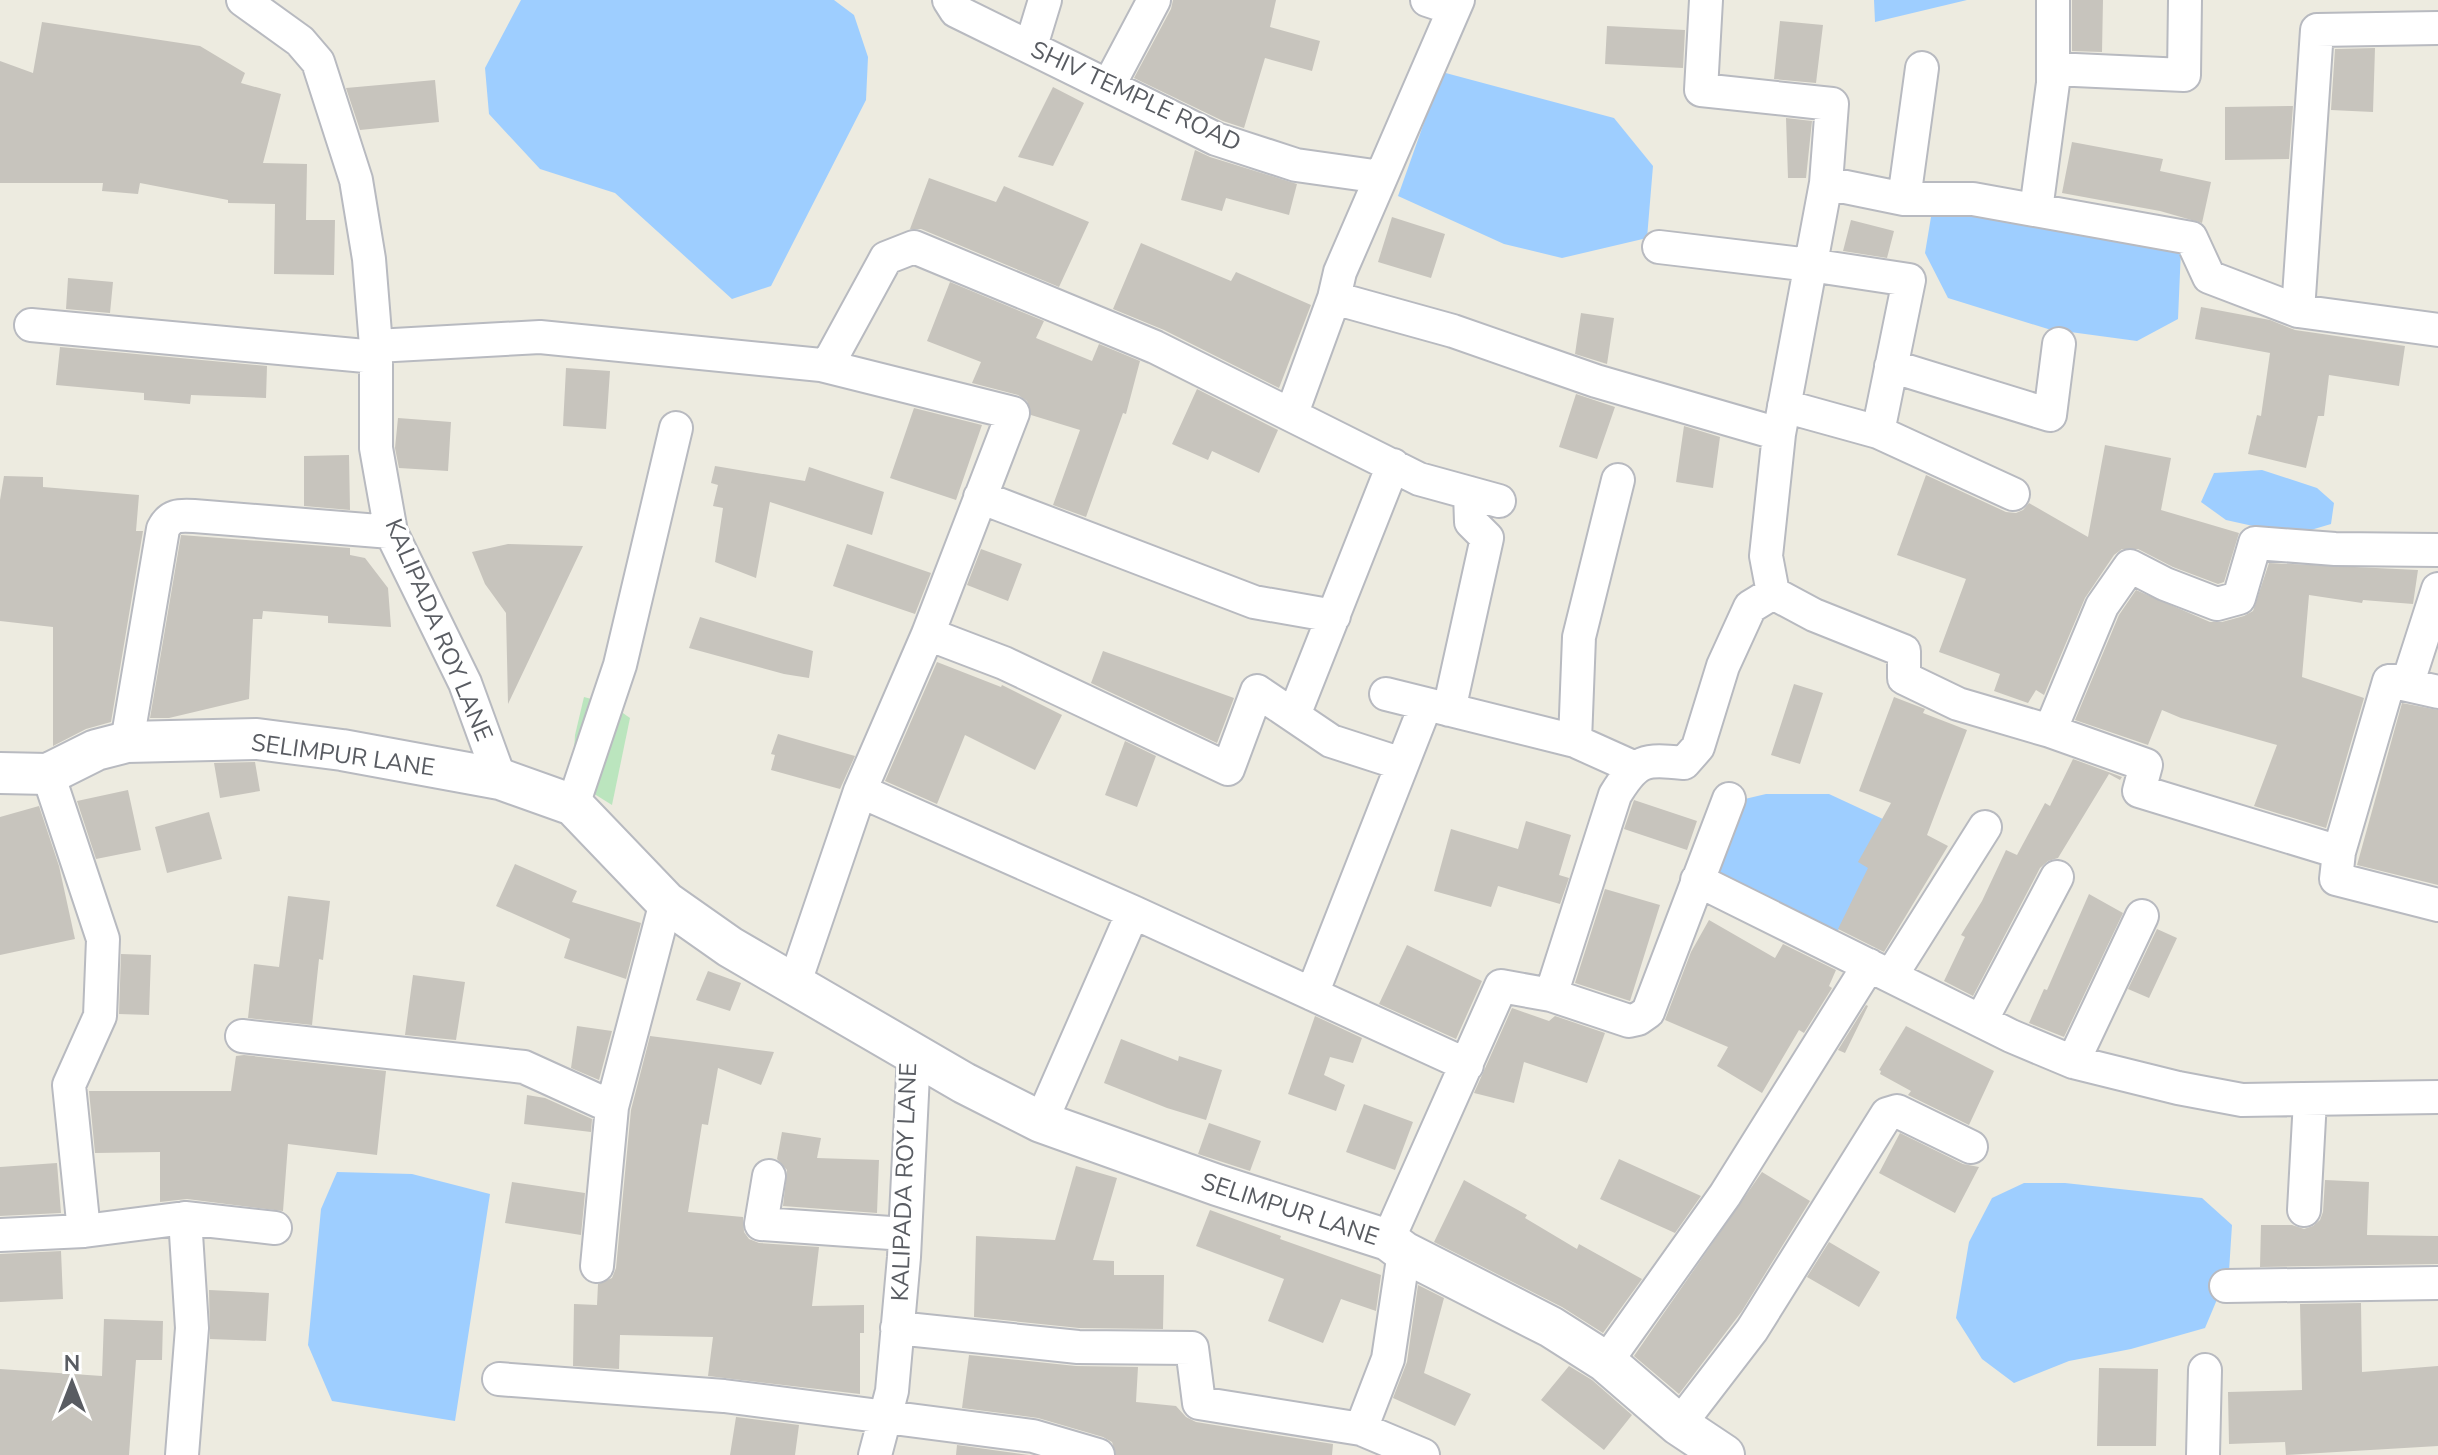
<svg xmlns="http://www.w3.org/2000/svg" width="2438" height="1455" font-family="'Nunito Sans',sans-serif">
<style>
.green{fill:#bbe5be}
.water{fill:#9eceff}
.building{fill:#c7c4bd}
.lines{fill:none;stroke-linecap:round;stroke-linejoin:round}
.minor-casing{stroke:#b8bac0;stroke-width:36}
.tertiary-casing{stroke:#b8bac0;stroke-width:44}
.minor{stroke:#fff;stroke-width:32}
.tertiary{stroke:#fff;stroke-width:40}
.labels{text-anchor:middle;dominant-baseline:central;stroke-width:6;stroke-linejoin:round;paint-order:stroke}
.street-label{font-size:24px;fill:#595c62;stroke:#fff}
</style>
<rect width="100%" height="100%" fill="#edebe0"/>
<path class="green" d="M 584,697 L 610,704 L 630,718 L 612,805 L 572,780 L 575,735 Z"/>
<path class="water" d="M 521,0 L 834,0 L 854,15 L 868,57 L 866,100 L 771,286 L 732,299 L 615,193 L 540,169 L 489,114 L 485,68 Z
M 1874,0 L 1967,0 L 1875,22 Z
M 1442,72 L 1614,118 L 1653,166 L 1647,238 L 1562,258 L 1504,244 L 1398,196 Z
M 1955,209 L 2181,249 L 2178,319 L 2137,341 L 2048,329 L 1948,298 L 1925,253 L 1931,217 Z
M 2262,470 L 2317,488 L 2334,503 L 2331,524 L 2294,535 L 2226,520 L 2201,502 L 2214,473 Z
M 1766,794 L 1829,794 L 1898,826 L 1836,934 L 1710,867 L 1732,802 Z
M 337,1172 L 412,1174 L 490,1194 L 455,1421 L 332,1401 L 308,1345 L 321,1209 Z
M 2024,1183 L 2065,1183 L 2202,1198 L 2232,1225 L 2229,1271 L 2205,1328 L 2131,1349 L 2069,1361 L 2014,1383 L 1982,1359 L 1956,1318 L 1969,1242 L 1992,1198 Z"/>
<path class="building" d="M 1173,0 L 1276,0 L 1270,27 L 1320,41 L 1312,71 L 1265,58 L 1244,128 L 1223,121 L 1134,78 L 1171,9 Z
M 2072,0 L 2103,0 L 2102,52 L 2072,51 Z
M 1780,21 L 1823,25 L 1816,83 L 1774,79 Z
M 42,22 L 200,46 L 245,73 L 241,83 L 281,94 L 263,163 L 307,164 L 306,220 L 335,220 L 334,275 L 274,274 L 275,204 L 228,203 L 228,200 L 140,183 L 138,194 L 102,191 L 103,183 L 0,183 L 0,61 L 33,73 Z
M 1607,26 L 1685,30 L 1683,68 L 1605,64 Z
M 2375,48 L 2373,112 L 2331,110 L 2335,49 Z
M 435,80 L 439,122 L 360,130 L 346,88 Z
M 1053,87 L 1084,103 L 1053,166 L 1018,157 Z
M 2293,106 L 2289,159 L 2225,160 L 2225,107 Z
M 1786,118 L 1812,121 L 1806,178 L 1788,178 Z
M 2072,142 L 2163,159 L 2160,171 L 2211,182 L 2202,223 L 2160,211 L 2062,193 Z
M 1195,150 L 1210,157 L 1297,184 L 1289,215 L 1226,198 L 1222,211 L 1181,200 Z
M 929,178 L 996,202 L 1004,186 L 1089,222 L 1059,287 L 921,229 L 910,229 Z
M 1392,217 L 1445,234 L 1431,278 L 1378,262 Z
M 1851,220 L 1894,231 L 1887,258 L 1843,251 Z
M 1141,243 L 1231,281 L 1236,272 L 1311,305 L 1279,388 L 1164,330 L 1113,309 Z
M 68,278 L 113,282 L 110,313 L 66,309 Z
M 950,282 L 1044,321 L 1036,338 L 1092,361 L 1099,344 L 1140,361 L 1126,414 L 1123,413 L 1086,517 L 1053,505 L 1080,430 L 1031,415 L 1027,401 L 1018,395 L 972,383 L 981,362 L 927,341 Z
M 2201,307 L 2270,320 L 2295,330 L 2405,346 L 2399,386 L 2329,375 L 2324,416 L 2318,416 L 2306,468 L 2248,454 L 2257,415 L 2261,416 L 2270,353 L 2195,339 Z
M 1581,313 L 1614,318 L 1607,364 L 1575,354 Z
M 60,347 L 267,366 L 266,398 L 191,395 L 190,404 L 144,400 L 144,393 L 56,385 Z
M 566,368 L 610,371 L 606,429 L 563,426 Z
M 1197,389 L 1278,430 L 1259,473 L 1212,451 L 1208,460 L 1172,444 Z
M 1576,394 L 1615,407 L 1597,459 L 1559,447 Z
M 914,408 L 982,425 L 956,500 L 890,478 Z
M 398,418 L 451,422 L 448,471 L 399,468 L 395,448 Z
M 1684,426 L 1720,437 L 1713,488 L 1676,482 Z
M 2105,445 L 2171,458 L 2161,510 L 2239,533 L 2224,582 L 2218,584 L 2173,567 L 2138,549 L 2122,549 L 2114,555 L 2085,598 L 2044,695 L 2036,690 L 2028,703 L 1994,691 L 2000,674 L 1939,652 L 1966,579 L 1897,555 L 1926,475 L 2006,512 L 2016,513 L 2023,510 L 2029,503 L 2088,537 Z
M 349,455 L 350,510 L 304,506 L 304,456 Z
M 715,466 L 805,481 L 809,467 L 884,492 L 872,535 L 770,502 L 756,578 L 715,562 L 723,508 L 713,506 L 718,485 L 711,483 Z
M 4,476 L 43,477 L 43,487 L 139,495 L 136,531 L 143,531 L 111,722 L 86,729 L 53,746 L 53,627 L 0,621 L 0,500 Z
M 181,535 L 350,548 L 350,555 L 365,558 L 388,588 L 391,627 L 328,623 L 328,616 L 263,611 L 262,619 L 253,619 L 249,699 L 169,718 L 150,718 Z
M 508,544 L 583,546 L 508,704 L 506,613 L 485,584 L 472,552 Z
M 847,544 L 931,573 L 915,614 L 833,586 Z
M 981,549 L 1022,564 L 1008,601 L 967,585 Z
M 2269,563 L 2418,570 L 2413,604 L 2363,600 L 2362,603 L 2309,595 L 2302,677 L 2364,698 L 2326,828 L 2254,806 L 2277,745 L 2181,718 L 2162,710 L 2148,745 L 2075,720 L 2119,615 L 2136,590 L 2210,622 L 2222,622 L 2244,616 L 2253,611 Z
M 700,617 L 813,651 L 809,678 L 784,674 L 689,648 Z
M 1103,651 L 1234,698 L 1217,743 L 1091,683 Z
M 937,662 L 1001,687 L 1002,685 L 1062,715 L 1035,770 L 965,735 L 937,804 L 885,781 Z
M 1794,684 L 1823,693 L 1800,764 L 1771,755 Z
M 1894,697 L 1925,709 L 1923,713 L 1967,730 L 1927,835 L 1948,846 L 1884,952 L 1838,929 L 1868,868 L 1858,862 L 1891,803 L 1859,791 Z
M 2402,703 L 2438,710 L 2438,885 L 2357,865 Z
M 778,734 L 855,756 L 840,789 L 771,770 L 775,755 L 771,754 Z
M 1125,741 L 1156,756 L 1137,807 L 1105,795 Z
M 2073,759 L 2122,777 L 2120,780 L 2109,774 L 2058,858 L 2048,861 L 2040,868 L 1973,996 L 1944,981 L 1965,937 L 1961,935 L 1982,901 L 2006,850 L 2017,855 L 2045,803 L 2050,806 Z
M 255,762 L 260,791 L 220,798 L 214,763 Z
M 128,790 L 141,850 L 96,859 L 77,801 Z
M 1634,800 L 1697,821 L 1687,850 L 1624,829 Z
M 39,806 L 59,866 L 75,939 L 0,955 L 0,817 Z
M 209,812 L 222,859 L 167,873 L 155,827 Z
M 1526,821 L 1571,835 L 1559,875 L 1569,878 L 1560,904 L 1498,886 L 1491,907 L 1434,891 L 1451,829 L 1518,849 Z
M 515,864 L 577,891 L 572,902 L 641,923 L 626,979 L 564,958 L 570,939 L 496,906 Z
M 1605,889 L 1660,905 L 1630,1001 L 1575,983 Z
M 2089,894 L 2123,913 L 2064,1037 L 2029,1023 L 2044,989 L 2047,990 Z
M 288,896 L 330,901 L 323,960 L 319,959 L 312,1025 L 248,1018 L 254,964 L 279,967 Z
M 1709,920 L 1775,958 L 1783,944 L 1836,970 L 1829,986 L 1832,988 L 1804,1033 L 1799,1030 L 1762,1093 L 1717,1066 L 1728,1047 L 1665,1020 L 1691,952 Z
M 2157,929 L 2177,938 L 2149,998 L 2128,989 Z
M 1407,945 L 1482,981 L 1456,1039 L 1379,1004 Z
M 121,954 L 151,955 L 149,1015 L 119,1014 Z
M 708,971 L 741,983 L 730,1011 L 696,1000 Z
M 413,975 L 465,982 L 456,1040 L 405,1035 Z
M 1866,1005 L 1868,1006 L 1845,1053 L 1838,1050 Z
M 1512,1008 L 1549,1021 L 1555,1016 L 1605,1033 L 1587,1083 L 1524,1062 L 1514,1103 L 1474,1093 Z
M 1315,1016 L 1362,1038 L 1353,1063 L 1330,1057 L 1324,1075 L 1345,1085 L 1336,1111 L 1288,1094 Z
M 577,1026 L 612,1031 L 599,1080 L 571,1068 Z
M 1906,1026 L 1994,1071 L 1969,1125 L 1908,1095 L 1911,1091 L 1880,1074 L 1881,1071 L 1879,1070 Z
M 650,1036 L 774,1052 L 761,1085 L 718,1068 L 708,1125 L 702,1124 L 688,1212 L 743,1217 L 744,1232 L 749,1239 L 759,1243 L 819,1247 L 812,1306 L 864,1305 L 864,1333 L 860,1333 L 860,1394 L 708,1376 L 713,1337 L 620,1335 L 619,1369 L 573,1366 L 574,1304 L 597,1305 L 598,1284 L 612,1278 L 616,1268 L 631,1110 Z
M 1121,1039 L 1178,1061 L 1179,1056 L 1222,1070 L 1206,1120 L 1167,1108 L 1104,1083 Z
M 244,1055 L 386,1071 L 377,1155 L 288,1144 L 283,1211 L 187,1199 L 160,1202 L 160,1152 L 95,1153 L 89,1091 L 231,1091 L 236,1056 Z
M 527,1095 L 545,1098 L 592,1119 L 591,1132 L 524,1124 Z
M 1364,1104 L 1413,1122 L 1395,1170 L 1346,1152 Z
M 1209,1123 L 1261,1141 L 1250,1171 L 1198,1154 Z
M 782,1132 L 821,1138 L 817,1158 L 879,1160 L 877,1213 L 783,1206 L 787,1170 L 777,1159 Z
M 1900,1133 L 1963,1164 L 1979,1167 L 1955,1213 L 1879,1173 Z
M 1619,1159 L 1701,1196 L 1675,1233 L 1600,1199 Z
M 57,1163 L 61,1213 L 0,1216 L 0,1167 Z
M 1076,1166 L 1117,1178 L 1093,1260 L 1114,1261 L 1114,1275 L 1164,1275 L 1163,1329 L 1079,1328 L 974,1317 L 976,1236 L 1055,1240 Z
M 1762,1172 L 1810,1201 L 1742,1311 L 1679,1394 L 1634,1356 Z
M 1464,1180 L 1527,1215 L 1525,1218 L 1577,1249 L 1579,1244 L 1642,1279 L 1603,1333 L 1562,1307 L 1434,1242 Z
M 2325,1180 L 2369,1182 L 2367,1235 L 2438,1236 L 2438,1264 L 2260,1267 L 2261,1225 L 2292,1225 L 2304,1229 L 2313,1226 L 2320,1220 L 2323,1212 Z
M 512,1182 L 585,1193 L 581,1235 L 505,1223 Z
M 1210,1210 L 1281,1236 L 1280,1239 L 1381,1275 L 1376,1311 L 1341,1299 L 1323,1343 L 1268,1321 L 1284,1279 L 1196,1246 Z
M 1829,1242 L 1880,1272 L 1859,1307 L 1807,1277 Z
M 61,1251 L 63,1299 L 0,1302 L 0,1254 Z
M 1418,1285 L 1444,1298 L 1424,1373 L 1471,1394 L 1455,1426 L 1393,1398 L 1407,1362 Z
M 209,1290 L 269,1293 L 266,1341 L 210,1339 Z
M 2361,1303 L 2362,1372 L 2438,1366 L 2438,1446 L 2286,1455 L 2285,1442 L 2229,1444 L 2228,1392 L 2302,1390 L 2300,1304 Z
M 104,1319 L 163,1321 L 162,1360 L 136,1360 L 129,1455 L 0,1455 L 0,1369 L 102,1376 Z
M 969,1355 L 1076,1366 L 1138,1367 L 1136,1402 L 1176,1406 L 1186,1417 L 1196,1422 L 1333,1444 L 1332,1455 L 1116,1455 L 1112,1442 L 1103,1437 L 1038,1418 L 962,1408 Z
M 1569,1366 L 1592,1380 L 1632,1415 L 1604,1450 L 1541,1400 Z
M 2099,1368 L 2158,1369 L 2156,1446 L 2097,1446 Z
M 736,1417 L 799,1425 L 795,1455 L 730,1455 Z
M 957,1445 L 1029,1455 L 1030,1455 L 956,1455 Z"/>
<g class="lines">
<defs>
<path id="minor" d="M 243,0 L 300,41 L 318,62 L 356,180 L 369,259 L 376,346 L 376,448 L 391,532 L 465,683 L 500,779
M 949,0 L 956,11 L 1216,139 L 1296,165 L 1381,177
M 1427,0 L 1454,9
M 1458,0 L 1340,272 L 1334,298 L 1453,331 L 1596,381 L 1779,434
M 1706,0 L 1701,90 L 1832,104 L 1826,183
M 1031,46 L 1045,0
M 2053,69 L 2184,75 L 2185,0
M 1109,85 L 1154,0
M 1904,199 L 1922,68
M 2036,210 L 2053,83 L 2053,0
M 1659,247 L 1810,265 L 1909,280 L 1878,432
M 2298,311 L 2317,30 L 2438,28
M 31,325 L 376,357
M 2438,330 L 2298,311 L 2209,277 L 2191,238 L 1973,199 L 1904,199 L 1826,183 L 1779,434 L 1766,556 L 1773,593 L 1814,615 L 1904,651 L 1904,678 L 1958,704 L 2050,731 L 2102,606 L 2130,566 L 2165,584 L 2217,604 L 2239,598 L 2255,543 L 2335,549 L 2438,550
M 376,346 L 540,337 L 821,365 L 1013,413 L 928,634 L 860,791 L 794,985
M 827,366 L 886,258 L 914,247 L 1155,347 L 1419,479 L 1499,501
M 1891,366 L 2050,415 L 2059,344
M 1784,406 L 1878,432 L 2013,494
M 1292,413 L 1334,298
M 980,497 L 1254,602 L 1334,616
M 928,634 L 1004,663 L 1228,769 L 1257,691 L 1331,741 L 1402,764
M 2389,681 L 2438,692
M 1386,694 L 1575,741 L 1635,768
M 1449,710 L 1487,538 L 1471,522 L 1470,493
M 1294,715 L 1393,465
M 2050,731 L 2146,765 L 2139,791 L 2339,852 L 2336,879 L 2438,905
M 1575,741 L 1579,637 L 1618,480
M 127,742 L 163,529 C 170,515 179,515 194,516 L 391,532
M 48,774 L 103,939 L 100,1016 L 69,1085 L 84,1231
M 860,791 L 1133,912 L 1467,1065
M 573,805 L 620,665 L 676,428
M 2339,852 L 2389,681 L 2409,679 L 2438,589
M 1697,880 L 2011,1036 L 2073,1062 L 2178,1088 L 2242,1100 L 2438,1097
M 1891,976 L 1985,827
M 1312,994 L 1426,704
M 1551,995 L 1629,1021 L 1638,1019 L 1648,1012 L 1729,799
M 1981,1021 L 2057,877
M 242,1036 L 524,1067 L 612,1107
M 2073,1062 L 2142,916
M 1041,1122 L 1133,912
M 769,1176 L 761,1224 L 905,1234
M 2304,1210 L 2310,1100
M 0,1235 L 84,1231 L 185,1218 L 275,1228
M 1388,1240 L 1501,986 L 1551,995 L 1615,795 C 1637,759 1644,759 1684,763 L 1698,747 L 1723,666 L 1750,607 L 1773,593
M 597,1266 L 612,1107 L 666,902
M 2226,1286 L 2438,1283
M 897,1328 L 1078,1347 L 1192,1348 L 1199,1403 L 1361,1429 L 1423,1455
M 1606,1362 L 1725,1195 L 1869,965
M 499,1379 L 724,1396 L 1033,1436 L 1098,1455
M 1679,1425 L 1752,1330 L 1887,1114 L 1897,1111 L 1971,1147
M 1361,1429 L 1388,1359 L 1404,1252
M 182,1455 L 192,1328 L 185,1218
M 875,1455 L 892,1391 L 904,1257 L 914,1054
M 2203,1455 L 2205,1370"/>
<path id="tertiary" d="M 0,773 L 48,774 L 96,750 L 127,742 L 257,739 L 342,750 L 500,779 L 573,805 L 666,902 L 730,947 L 964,1083 L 1041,1122 L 1217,1185 L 1388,1240 L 1404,1252 L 1551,1327 L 1606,1362 L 1679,1425 L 1724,1455"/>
</defs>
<use href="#minor" class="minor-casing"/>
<use href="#tertiary" class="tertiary-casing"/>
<use href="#minor" class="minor"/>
<use href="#tertiary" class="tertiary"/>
</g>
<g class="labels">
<g class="street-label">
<text transform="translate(1136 96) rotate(25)">SHIV TEMPLE ROAD</text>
<text transform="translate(439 630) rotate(67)">KALIPADA ROY LANE</text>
<text transform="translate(343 755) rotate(8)">SELIMPUR LANE</text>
<text transform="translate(904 1182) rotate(-88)">KALIPADA ROY LANE</text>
<text transform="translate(1290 1209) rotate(18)">SELIMPUR LANE</text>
</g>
</g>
<g transform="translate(72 1383)" stroke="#ffffff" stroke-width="6" paint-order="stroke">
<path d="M0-6L14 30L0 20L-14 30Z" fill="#595c62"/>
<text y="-12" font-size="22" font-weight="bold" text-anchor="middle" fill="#595c62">N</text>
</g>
</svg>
